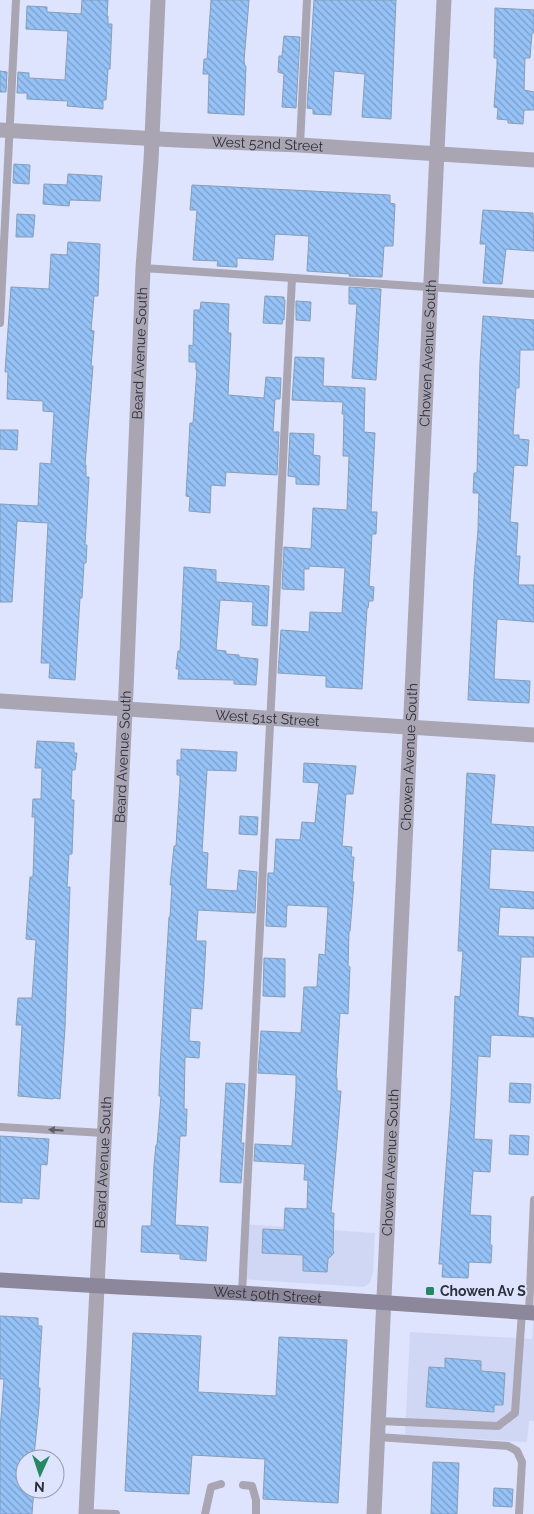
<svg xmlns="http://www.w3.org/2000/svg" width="534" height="1514" font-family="Raleway,sans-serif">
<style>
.built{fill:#d0d7f5}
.building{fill:url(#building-back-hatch);stroke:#889db6}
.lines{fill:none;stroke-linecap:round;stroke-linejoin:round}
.lane{stroke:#a9a5b3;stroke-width:8}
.street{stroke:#a9a5b3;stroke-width:15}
.secondary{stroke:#8c879a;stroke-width:15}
.oneway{fill:#5f5f6c}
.poi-dot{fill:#258862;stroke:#dee4fd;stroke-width:2}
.labels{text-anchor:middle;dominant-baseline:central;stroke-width:4;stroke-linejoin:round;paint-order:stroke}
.street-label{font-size:14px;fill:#2d303c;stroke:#dee4fd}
.poi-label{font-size:14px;font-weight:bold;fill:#2d303c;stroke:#dee4fd;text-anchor:start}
</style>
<defs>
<pattern id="building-back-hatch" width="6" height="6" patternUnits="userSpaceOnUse" patternTransform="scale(1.25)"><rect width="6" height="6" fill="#95c2f7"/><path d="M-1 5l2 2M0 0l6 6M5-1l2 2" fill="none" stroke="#7a9ec9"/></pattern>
</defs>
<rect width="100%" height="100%" fill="#dee4fd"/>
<path class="built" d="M 242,1224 L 375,1233 L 373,1273 L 370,1283 L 364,1287 L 240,1279 Z
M 534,1305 L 534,1421 L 529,1421 L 527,1442 L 405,1435 L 410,1332 L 532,1339 Z"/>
<path class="building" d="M 82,0 L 108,0 L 107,16 L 108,16 L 108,24 L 112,24 L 110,69 L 108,69 L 106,100 L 103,100 L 103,109 L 67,106 L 68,101 L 27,99 L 27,93 L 17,93 L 18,72 L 29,73 L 29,78 L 65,80 L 68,31 L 26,29 L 27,6 L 47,7 L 47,12 L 81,14 Z
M 211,0 L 249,0 L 244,61 L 245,66 L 246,66 L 244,115 L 208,113 L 209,74 L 203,74 L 204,59 L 207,59 Z
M 314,0 L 396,0 L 391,119 L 362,117 L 365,74 L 334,71 L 331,115 L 313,114 L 313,109 L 307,108 Z
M 495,8 L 534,10 L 534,33 L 532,33 L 530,58 L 525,58 L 524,90 L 534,92 L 534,110 L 524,110 L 523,124 L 508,123 L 508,120 L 497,119 L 498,108 L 494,107 L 497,66 L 497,58 L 494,58 Z
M 284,36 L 300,37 L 296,108 L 282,107 L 284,74 L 278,72 L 279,56 L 282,56 Z
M 0,71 L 7,72 L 6,92 L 0,92 Z
M 14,164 L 30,165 L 29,184 L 13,183 Z
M 68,174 L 102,176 L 100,201 L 70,200 L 69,206 L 43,204 L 44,184 L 67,185 Z
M 192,185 L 390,195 L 390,203 L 395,204 L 393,246 L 384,246 L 382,277 L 349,276 L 350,274 L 307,271 L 309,236 L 275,234 L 273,260 L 237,258 L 237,267 L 217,266 L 218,261 L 193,260 L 197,210 L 190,210 Z
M 483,210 L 533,213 L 534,251 L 506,249 L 502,284 L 483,283 L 486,244 L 480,244 Z
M 17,214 L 35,215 L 33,237 L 16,237 Z
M 68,242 L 100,244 L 98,296 L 94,296 L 91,330 L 94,331 L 91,366 L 93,366 L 85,465 L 86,465 L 86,477 L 89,477 L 85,545 L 87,545 L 86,563 L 84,563 L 82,598 L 80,598 L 75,680 L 49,678 L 50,663 L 41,663 L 48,523 L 17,521 L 12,602 L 0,602 L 0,504 L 38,506 L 40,463 L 51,464 L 54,412 L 43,411 L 43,401 L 7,399 L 8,372 L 5,372 L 11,287 L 49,289 L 51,254 L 67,255 Z
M 349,287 L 381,289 L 376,380 L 352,378 L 357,304 L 349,304 Z
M 265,296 L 284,297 L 284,300 L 285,300 L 284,320 L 283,319 L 282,324 L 263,323 Z
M 296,301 L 311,302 L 310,321 L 296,320 Z
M 201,302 L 229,304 L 228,333 L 231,333 L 228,395 L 264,398 L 266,377 L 281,378 L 280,399 L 275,399 L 273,432 L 279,432 L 277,475 L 226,472 L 225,486 L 211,485 L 210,513 L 189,511 L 190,497 L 186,496 L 190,423 L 193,423 L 197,370 L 196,370 L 196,362 L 189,362 L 189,345 L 193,346 L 194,310 L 200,310 Z
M 483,316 L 534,320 L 534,350 L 520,350 L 519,388 L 516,388 L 513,435 L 519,435 L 519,439 L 529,440 L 527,466 L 514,465 L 510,522 L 518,523 L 516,556 L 520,556 L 518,585 L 534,585 L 534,622 L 497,619 L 494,679 L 530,681 L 529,703 L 468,700 L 474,578 L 478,530 L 479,493 L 473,493 L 474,473 L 477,473 L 480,362 Z
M 295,357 L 324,358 L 323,386 L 365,388 L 364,432 L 375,433 L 371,512 L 377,512 L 376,534 L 372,534 L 369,586 L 374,587 L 373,601 L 369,601 L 368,608 L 367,608 L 362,689 L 326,687 L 326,676 L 278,673 L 281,630 L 309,632 L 310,612 L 342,613 L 345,568 L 309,566 L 309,569 L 304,569 L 304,590 L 282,589 L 284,547 L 311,549 L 313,508 L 347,510 L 349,456 L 343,456 L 344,414 L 342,414 L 343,402 L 292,400 Z
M 0,430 L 18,430 L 17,450 L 0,449 Z
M 290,433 L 314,434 L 313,455 L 320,456 L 319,485 L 296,484 L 296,477 L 288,476 Z
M 184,567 L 216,570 L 216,582 L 269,586 L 267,626 L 252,625 L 253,602 L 220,600 L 216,650 L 226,651 L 226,654 L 239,655 L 239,657 L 258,659 L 256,685 L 234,684 L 234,680 L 178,679 L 179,669 L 176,669 L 178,651 L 180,651 Z
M 37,741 L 74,743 L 74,753 L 77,753 L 75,770 L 72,770 L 71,800 L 74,800 L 72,854 L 69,854 L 67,887 L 70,887 L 65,1028 L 60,1099 L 54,1098 L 53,1099 L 18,1096 L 22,1025 L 16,1025 L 18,998 L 32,998 L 36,940 L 26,939 L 30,877 L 33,877 L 35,817 L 32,817 L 33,799 L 41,799 L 42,768 L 35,768 Z
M 181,749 L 237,752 L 236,771 L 207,770 L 202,852 L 208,853 L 206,889 L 237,891 L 239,870 L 257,872 L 255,913 L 198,910 L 196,941 L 206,941 L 204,980 L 202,1009 L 191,1008 L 189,1041 L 200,1042 L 199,1058 L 185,1057 L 184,1109 L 187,1109 L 186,1136 L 180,1136 L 175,1225 L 208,1227 L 206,1261 L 180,1259 L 180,1254 L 141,1252 L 142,1226 L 151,1226 L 154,1165 L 156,1145 L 157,1145 L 161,1096 L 159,1096 L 160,1067 L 169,917 L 170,917 L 172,885 L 170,885 L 174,846 L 176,846 L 180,783 L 180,775 L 177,775 L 177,760 L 181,760 Z
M 304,763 L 356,766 L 353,794 L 346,794 L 342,846 L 352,847 L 351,857 L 354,857 L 352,882 L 354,882 L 350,931 L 349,931 L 348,966 L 350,967 L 348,1014 L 340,1013 L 336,1078 L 337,1078 L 337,1091 L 341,1091 L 331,1213 L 334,1213 L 333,1250 L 334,1253 L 328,1259 L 327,1272 L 303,1271 L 303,1255 L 262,1253 L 263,1229 L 284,1230 L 285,1208 L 307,1209 L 308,1180 L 304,1180 L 305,1164 L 254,1161 L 255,1144 L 292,1146 L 296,1087 L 296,1075 L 258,1073 L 261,1031 L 301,1033 L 304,987 L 317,987 L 319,954 L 325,955 L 328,907 L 287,905 L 286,927 L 266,926 L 268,873 L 274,873 L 276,839 L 300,840 L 302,822 L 315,823 L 319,783 L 303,782 Z
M 467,773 L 495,775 L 491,824 L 534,827 L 534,851 L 491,849 L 489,889 L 534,892 L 534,909 L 500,907 L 498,936 L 534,937 L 534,957 L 521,957 L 518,1016 L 534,1018 L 534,1037 L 491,1035 L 490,1057 L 478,1056 L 474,1139 L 492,1140 L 490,1172 L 473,1171 L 470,1215 L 491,1216 L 490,1245 L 492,1245 L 491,1263 L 469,1262 L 468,1278 L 442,1277 L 443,1264 L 439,1264 L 451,1101 L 455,996 L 460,997 L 463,951 L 458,951 Z
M 240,816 L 258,817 L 257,835 L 239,834 Z
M 264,958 L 285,959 L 285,997 L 263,996 Z
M 226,1083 L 245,1084 L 241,1143 L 244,1143 L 241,1183 L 220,1182 Z
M 510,1083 L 531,1084 L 530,1103 L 509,1102 Z
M 510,1135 L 529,1136 L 528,1155 L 509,1154 Z
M 0,1136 L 49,1139 L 47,1165 L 41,1164 L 39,1199 L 22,1198 L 22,1203 L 0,1202 Z
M 0,1316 L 38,1318 L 38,1326 L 42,1326 L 38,1388 L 40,1388 L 39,1406 L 34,1456 L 25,1455 L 25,1489 L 34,1489 L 32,1514 L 0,1514 L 0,1430 L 4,1379 L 0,1379 Z
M 133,1333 L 201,1336 L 198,1392 L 276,1396 L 279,1337 L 347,1340 L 338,1503 L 263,1499 L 265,1459 L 192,1455 L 189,1494 L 125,1491 Z
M 445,1358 L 481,1361 L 481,1371 L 505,1373 L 503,1405 L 494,1405 L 494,1412 L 426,1407 L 429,1367 L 445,1368 Z
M 433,1462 L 459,1463 L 457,1514 L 431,1514 Z
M 494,1488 L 513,1489 L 512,1507 L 493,1506 Z"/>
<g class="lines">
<path class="lane" d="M 300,145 L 307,0
M 143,268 L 534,294
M 0,323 L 16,0
M 0,1127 L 104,1133
M 242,1293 L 292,278
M 529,1312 L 534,1200
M 378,1421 L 498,1426 L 515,1413 L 522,1312
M 378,1437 L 508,1446 L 517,1451 L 522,1462 L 519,1514
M 243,1485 L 252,1486 L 256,1500 L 256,1514
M 86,1513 L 116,1514
M 205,1514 L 211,1487 L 221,1484"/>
<g class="street">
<path id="s1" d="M 0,130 L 177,140 L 300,145 L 534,160"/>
<path id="s2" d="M 0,701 L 534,735"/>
<path id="s3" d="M 86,1514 L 126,691 L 143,268 L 151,161 L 158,0"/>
<path id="s4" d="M 374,1514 L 444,0"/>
</g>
<path class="secondary" id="s5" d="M 0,1280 L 119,1287 L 242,1293 L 534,1313"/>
</g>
<defs><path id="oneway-solid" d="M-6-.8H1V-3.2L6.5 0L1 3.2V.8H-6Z" transform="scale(1.25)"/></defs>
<use class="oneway" href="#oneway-solid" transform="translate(56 1130) rotate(-176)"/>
<rect class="poi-dot" x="425" y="1286" width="10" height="10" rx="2.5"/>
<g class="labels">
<g class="street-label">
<text stroke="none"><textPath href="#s1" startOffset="268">West 52nd Street</textPath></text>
<text stroke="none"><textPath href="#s3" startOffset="1162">Beard Avenue South</textPath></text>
<text stroke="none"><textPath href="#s4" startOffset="1162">Chowen Avenue South</textPath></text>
<text stroke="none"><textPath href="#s2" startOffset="268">West 51st Street</textPath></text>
<text stroke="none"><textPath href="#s3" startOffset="758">Beard Avenue South</textPath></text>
<text stroke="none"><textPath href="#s4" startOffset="758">Chowen Avenue South</textPath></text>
<text stroke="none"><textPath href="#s3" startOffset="352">Beard Avenue South</textPath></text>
<text stroke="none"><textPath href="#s4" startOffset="352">Chowen Avenue South</textPath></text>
<text stroke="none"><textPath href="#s5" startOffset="268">West 50th Street</textPath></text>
</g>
<g class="poi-label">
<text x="440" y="1291">Chowen Av S</text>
</g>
</g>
<g transform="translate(40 1474) rotate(183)"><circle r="24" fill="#dee4fd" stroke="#979cb0"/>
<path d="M0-4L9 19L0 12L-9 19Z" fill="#258862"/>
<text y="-8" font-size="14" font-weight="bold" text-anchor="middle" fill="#2d303c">N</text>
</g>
</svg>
